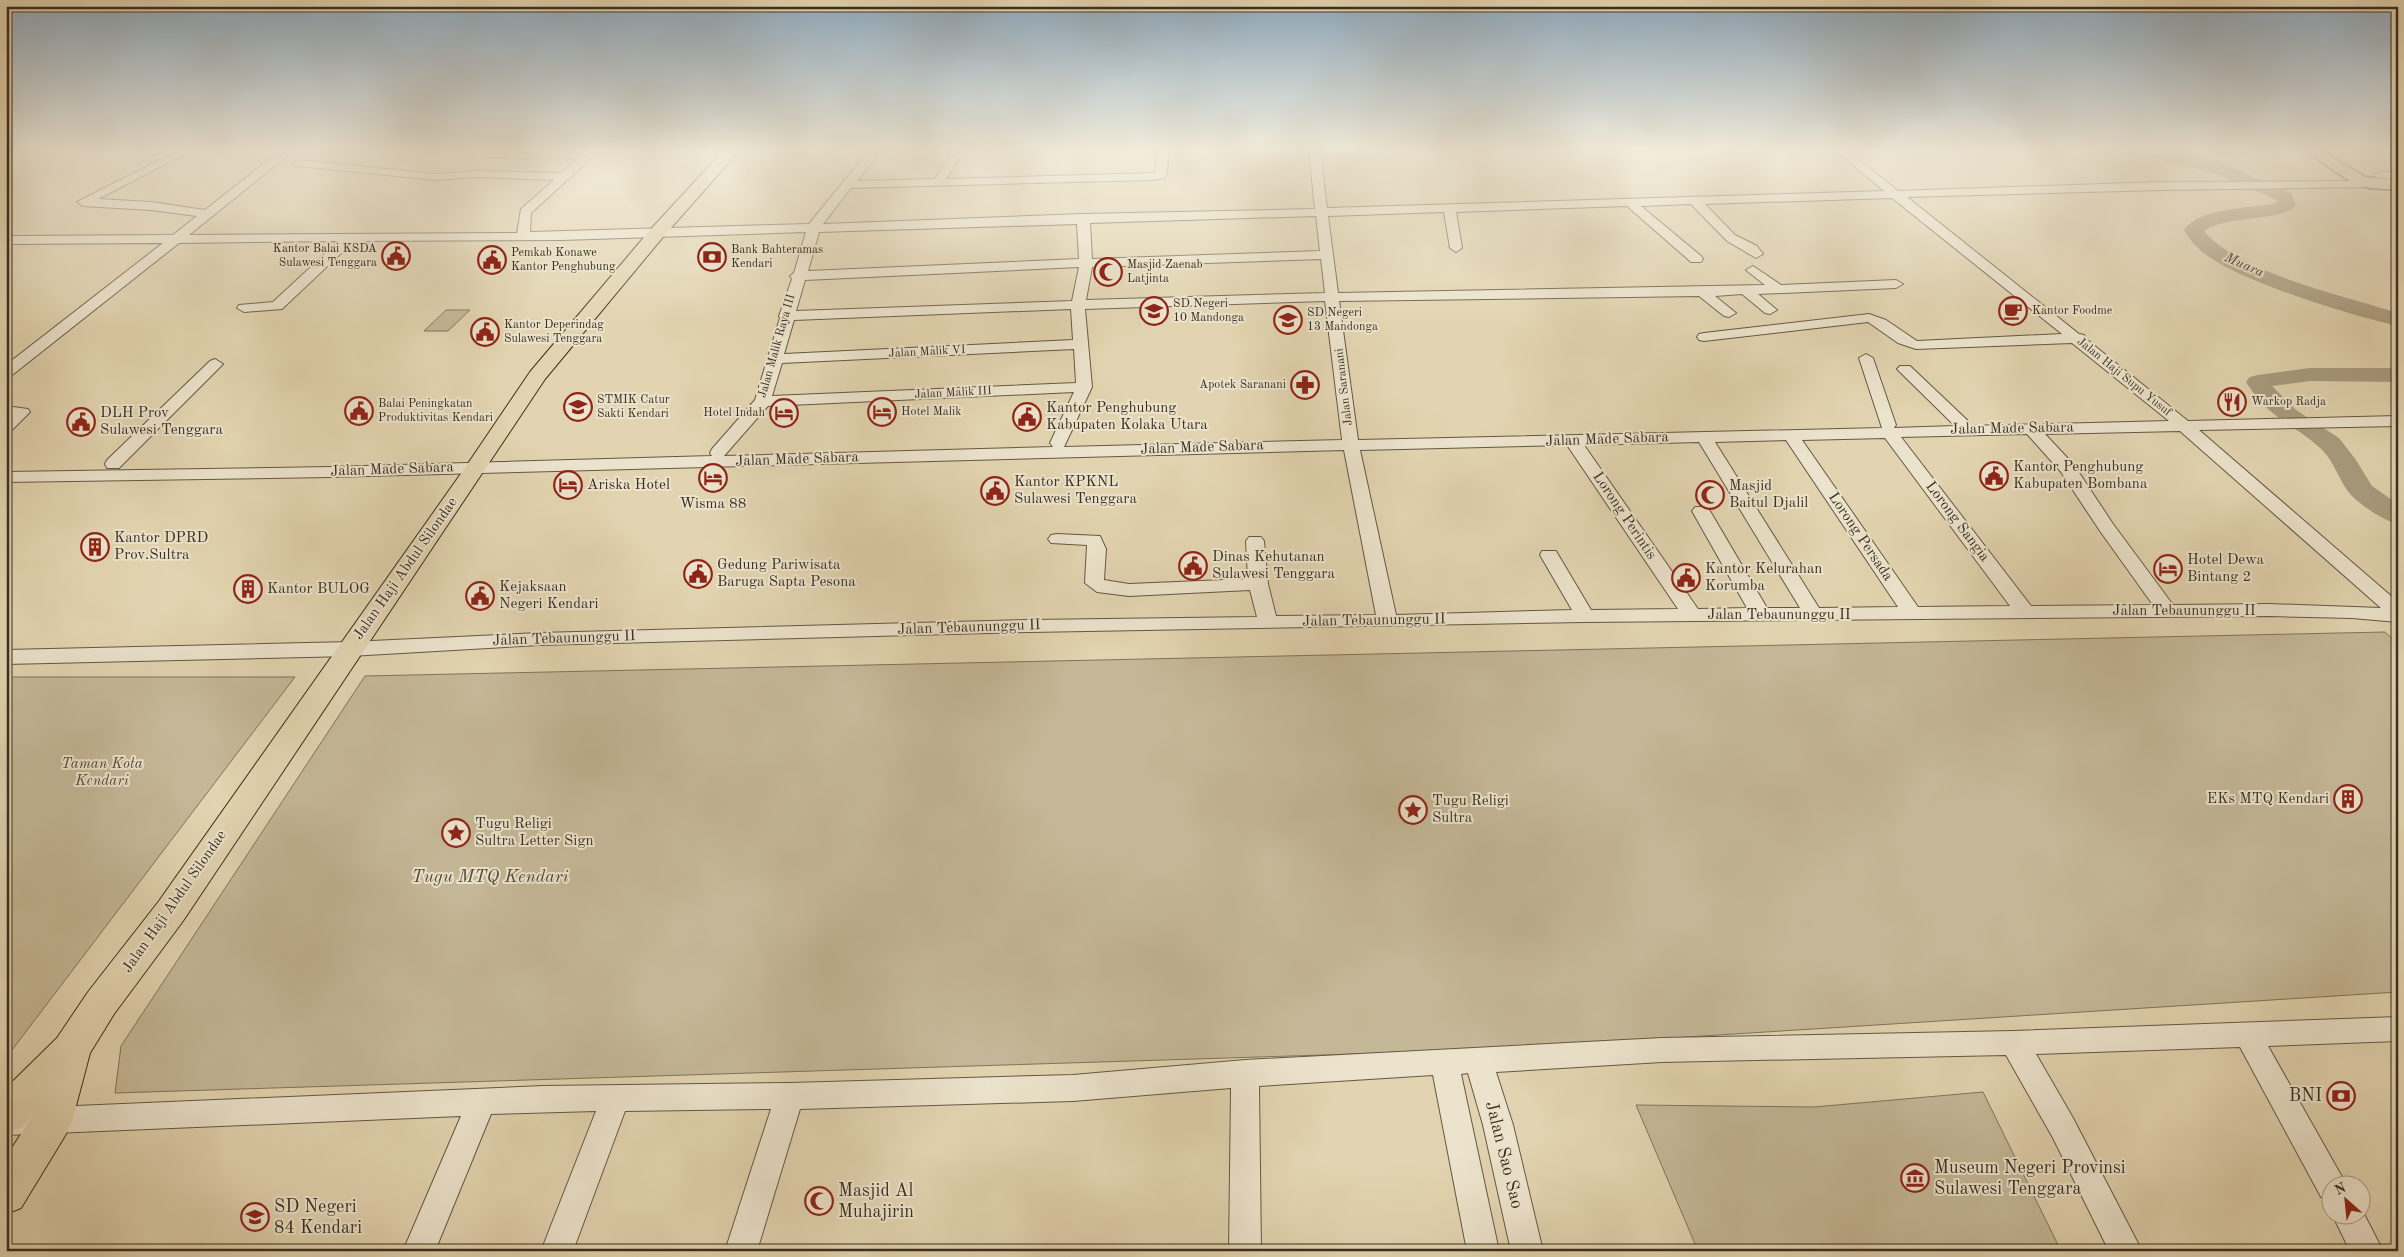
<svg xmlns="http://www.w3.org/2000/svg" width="2404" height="1257" font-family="'Old Standard TT',serif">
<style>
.green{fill:#c5b898;stroke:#80745c}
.water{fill:#a99c7f;stroke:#7d7059}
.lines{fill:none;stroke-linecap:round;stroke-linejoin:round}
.river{fill:#a99c7f;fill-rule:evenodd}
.minor-casing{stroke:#645844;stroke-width:2}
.major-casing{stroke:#3a2f20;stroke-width:3}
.highway-casing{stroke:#3a2f20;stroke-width:2}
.minor{fill:#ece3cc;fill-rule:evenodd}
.major{fill:#e2d4b0;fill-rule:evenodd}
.highway{fill:#e2d4b0;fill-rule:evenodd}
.labels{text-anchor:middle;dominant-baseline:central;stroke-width:4;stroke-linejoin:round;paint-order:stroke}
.far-poi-label{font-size:12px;fill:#3a2f20;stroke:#ece3cc;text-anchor:start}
.far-street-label{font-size:12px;fill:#3a2f20;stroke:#ece3cc}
.far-water-label{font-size:14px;font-style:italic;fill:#564a38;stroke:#ece3cc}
.poi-label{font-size:15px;fill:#3a2f20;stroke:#ece3cc;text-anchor:start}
.street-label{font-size:15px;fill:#3a2f20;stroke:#ece3cc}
.park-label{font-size:15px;font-style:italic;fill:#564a38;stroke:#ece3cc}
.near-park-label{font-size:18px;font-style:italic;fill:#564a38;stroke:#ece3cc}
.near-poi-label{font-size:18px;fill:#3a2f20;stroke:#ece3cc;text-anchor:start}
.near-street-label{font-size:18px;fill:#3a2f20;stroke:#ece3cc}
</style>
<rect width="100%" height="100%" fill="#e2d4b0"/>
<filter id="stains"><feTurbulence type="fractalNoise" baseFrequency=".004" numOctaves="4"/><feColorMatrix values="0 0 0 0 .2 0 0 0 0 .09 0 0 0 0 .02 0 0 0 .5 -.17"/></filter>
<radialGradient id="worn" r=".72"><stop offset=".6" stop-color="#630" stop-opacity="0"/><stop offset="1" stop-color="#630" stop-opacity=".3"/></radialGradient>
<path class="green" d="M 446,310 L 470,310 L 448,331 L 424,331 Z
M 2385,632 L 2398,644 L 2398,992 L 1481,1050 L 115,1093 L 121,1046 L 365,676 Z
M 6,677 L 295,677 L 6,1058 Z
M 1983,1092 L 2061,1251 L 1698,1251 L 1636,1105 L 1814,1107 Z"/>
<path class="water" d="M 2133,151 C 2169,151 2224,158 2253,179 L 2240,179 Z"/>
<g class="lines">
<path class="river" d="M 2143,151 C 2196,151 2243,172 2291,193 L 2296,205 C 2284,222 2226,215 2204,231 C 2239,273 2344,296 2398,313 L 2398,326 C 2351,315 2231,280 2198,248 C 2192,243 2188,236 2184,230 C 2199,208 2249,208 2273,204 L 2277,202 L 2277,200 L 2219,175 L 2145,155 Z
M 2310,368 L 2398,368 L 2398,382 L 2310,381 L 2272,386 L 2296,410 L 2339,438 L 2356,460 L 2372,486 L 2398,504 L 2398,524 C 2383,520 2363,507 2352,496 C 2339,482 2335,461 2320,448 C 2291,422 2269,419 2246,382 L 2250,377 L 2258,375 Z"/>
<defs>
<path id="minor" d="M 177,151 L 191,151 L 98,199 L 151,202 L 205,210 L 280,151 L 293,151 L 189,235 L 517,233 L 521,209 L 554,180 L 476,177 L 435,180 L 298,166 L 292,163 L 298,160 L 435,174 L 476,171 L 561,173 L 577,159 L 490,157 L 484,154 L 489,151 L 599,151 L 531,213 L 530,232 L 809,224 L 869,151 L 881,151 L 857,181 L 935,179 L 953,151 L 964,151 L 946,179 L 1155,173 L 1158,151 L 1170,151 L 1166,176 L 1164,178 L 1152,180 L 851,188 L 823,224 L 1083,214 L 1315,209 L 1309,151 L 1320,151 L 1327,208 L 1884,191 L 1836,151 L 1848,151 L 1898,191 L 2160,182 L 2367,181 L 2371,183 L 2373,185 L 2371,187 L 2160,190 L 1907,197 L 2079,334 L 2084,335 L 2086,339 L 2188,421 L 2398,416 L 2398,426 L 2199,430 L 2398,602 L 2398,622 L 2352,618 L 2269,616 L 1585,622 L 1030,632 L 539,645 L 350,656 L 6,664 L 6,650 L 350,642 L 539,633 L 1030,620 L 1257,617 L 1250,590 L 1129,596 L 1097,592 L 1085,583 L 1087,545 L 1051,543 L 1048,539 L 1051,535 L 1057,534 L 1100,536 L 1106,549 L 1104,580 L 1129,584 L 1248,579 L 1246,541 L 1249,537 L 1261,537 L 1264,541 L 1268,584 L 1276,616 L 1376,615 L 1344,450 L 330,477 L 6,482 L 6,472 L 330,467 L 712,456 L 710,453 L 712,449 L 755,400 L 780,318 L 779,316 L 792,279 L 790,276 L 794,273 L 806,232 L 562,240 L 354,241 L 282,309 L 244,312 L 237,308 L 239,305 L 273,302 L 339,241 L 179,243 L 11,376 L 6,378 L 6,365 L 163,243 L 6,244 L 6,236 L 173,235 L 197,216 L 151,210 L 83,206 L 77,202 ZM 1892,198 L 2062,334 L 1917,341 L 1886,320 L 1869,314 L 1704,333 L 1699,334 L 1697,337 L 1699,340 L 1704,341 L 1868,322 L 1898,343 L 1916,349 L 2072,343 L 2169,421 L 1967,426 L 1969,423 L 1967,420 L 1910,366 L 1900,366 L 1897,369 L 1900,372 L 1955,426 L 1894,428 L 1896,425 L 1873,358 L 1866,354 L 1859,358 L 1882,428 L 1358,440 L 1339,301 L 1699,296 L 1724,316 L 1729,317 L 1736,313 L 1715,296 L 1742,294 L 1765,313 L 1770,314 L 1777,310 L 1758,294 L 1896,288 L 1903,284 L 1896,280 L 1781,285 L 1753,266 L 1746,270 L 1765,285 L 1338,293 L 1328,216 L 1444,212 L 1450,248 L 1456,252 L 1462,248 L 1456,212 L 1627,206 L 1691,262 L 1701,262 L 1703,259 L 1701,256 L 1641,206 L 1691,204 L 1727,241 L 1756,258 L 1763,254 L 1757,246 L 1735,235 L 1705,204 ZM 1316,216 L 1320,251 L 1092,259 L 1090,223 ZM 1077,224 L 1079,259 L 808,271 L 819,232 ZM 1321,259 L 1325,293 L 1086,300 L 1092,267 ZM 1079,267 L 1072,301 L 796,311 L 805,280 ZM 1325,301 L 1342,440 L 1064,447 L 1092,387 L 1085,309 ZM 1071,309 L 1073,340 L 784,354 L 794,320 ZM 1074,349 L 1076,383 L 772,396 L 782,363 ZM 1074,392 L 1050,443 L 1053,447 L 724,456 L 768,406 ZM 2180,431 L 2381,608 L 2269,604 L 2173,605 L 2113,524 L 2074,465 L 2045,434 ZM 2027,434 L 2061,472 L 2100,531 L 2153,605 L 2031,606 L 1901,437 ZM 1885,438 L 2010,606 L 1918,607 L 1802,440 ZM 1786,440 L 1898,607 L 1819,608 L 1715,442 ZM 1699,442 L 1800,608 L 1767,608 L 1710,511 L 1707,507 L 1695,507 L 1692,511 L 1747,608 L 1698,609 L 1584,445 ZM 1567,445 L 1678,609 L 1591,610 L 1556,551 L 1542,551 L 1540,555 L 1572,610 L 1396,615 L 1360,450 Z
M 2380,172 L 2398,173 L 2398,180 L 2376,177 L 2374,175 Z
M 215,359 L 223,364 L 119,468 L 107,468 L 105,464 L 107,460 L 210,361 Z
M 6,406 L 28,409 L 30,412 L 12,430 L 6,432 L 6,418 L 8,416 L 6,416 Z
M 2398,1017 L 2398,1041 L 2268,1046 L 2346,1184 L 2332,1184 L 2332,1201 L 2321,1197 L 2240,1047 L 2036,1054 L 2073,1118 L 2142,1251 L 2109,1251 L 2053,1138 L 2006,1055 L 1662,1062 L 1496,1072 L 1513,1125 L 1543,1251 L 1511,1251 L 1483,1125 L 1468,1073 L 1461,1074 L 1499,1251 L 1467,1251 L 1433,1075 L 1259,1086 L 1261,1251 L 1229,1251 L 1231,1088 L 1073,1101 L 800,1109 L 757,1251 L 725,1251 L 771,1109 L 625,1111 L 573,1251 L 541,1251 L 596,1111 L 491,1114 L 435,1251 L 403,1251 L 461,1116 L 6,1135 L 6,1109 L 543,1086 L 790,1083 L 1073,1075 L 1245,1060 L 1662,1038 L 2014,1031 Z
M 2362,1210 L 2383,1251 L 2350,1251 L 2332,1214 L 2362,1214 Z"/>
<path id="major" d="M 2305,151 L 2322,151 L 2365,177 L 2398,180 L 2398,190 L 2370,188 L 2354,184 Z"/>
<path id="highway" d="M 723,151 L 739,151 L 663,237 L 545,379 L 183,921 L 114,1014 L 90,1053 L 72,1121 L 66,1134 L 21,1208 L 6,1214 L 6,1157 L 34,1114 L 20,1128 L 6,1133 L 6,1088 L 57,1038 L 88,992 L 159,901 L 467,465 L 530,372 L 651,229 Z"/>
</defs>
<use href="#minor" class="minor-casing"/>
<use href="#major" class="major-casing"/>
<use href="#highway" class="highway-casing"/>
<use href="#minor" class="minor"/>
<use href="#major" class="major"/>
<use href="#highway" class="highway"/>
</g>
<linearGradient id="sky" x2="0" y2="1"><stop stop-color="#8faabe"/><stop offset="0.46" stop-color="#f2ecdb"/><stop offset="1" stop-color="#f2ecdb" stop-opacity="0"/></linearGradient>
<rect width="2404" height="327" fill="url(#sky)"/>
<defs>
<symbol id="civic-ring" viewBox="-11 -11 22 22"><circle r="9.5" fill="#ece3cc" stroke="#8f2418" stroke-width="1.5"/><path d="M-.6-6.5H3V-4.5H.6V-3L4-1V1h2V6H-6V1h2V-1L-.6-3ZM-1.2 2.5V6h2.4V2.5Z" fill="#8f2418"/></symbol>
<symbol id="bank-ring" viewBox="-11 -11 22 22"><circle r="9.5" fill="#ece3cc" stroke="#8f2418" stroke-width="1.5"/><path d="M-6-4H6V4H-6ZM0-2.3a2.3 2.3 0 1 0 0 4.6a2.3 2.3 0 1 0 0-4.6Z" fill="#8f2418"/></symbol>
<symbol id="mosque-ring" viewBox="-11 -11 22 22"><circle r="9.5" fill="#ece3cc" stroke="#8f2418" stroke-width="1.5"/><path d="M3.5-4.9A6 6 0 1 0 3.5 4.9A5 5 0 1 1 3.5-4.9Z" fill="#8f2418"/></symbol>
<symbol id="school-ring" viewBox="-11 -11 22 22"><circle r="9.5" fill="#ece3cc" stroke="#8f2418" stroke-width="1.5"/><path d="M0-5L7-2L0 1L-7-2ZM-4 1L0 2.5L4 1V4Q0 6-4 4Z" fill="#8f2418"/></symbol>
<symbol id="cafe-ring" viewBox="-11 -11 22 22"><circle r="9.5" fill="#ece3cc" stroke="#8f2418" stroke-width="1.5"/><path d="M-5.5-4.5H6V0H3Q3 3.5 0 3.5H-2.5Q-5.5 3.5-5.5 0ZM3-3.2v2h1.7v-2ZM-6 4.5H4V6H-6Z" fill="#8f2418"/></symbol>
<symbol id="pharmacy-ring" viewBox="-11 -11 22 22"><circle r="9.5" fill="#ece3cc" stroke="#8f2418" stroke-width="1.5"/><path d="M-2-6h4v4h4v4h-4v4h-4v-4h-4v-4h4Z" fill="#8f2418"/></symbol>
<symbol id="restaurant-ring" viewBox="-11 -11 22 22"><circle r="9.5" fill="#ece3cc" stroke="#8f2418" stroke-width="1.5"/><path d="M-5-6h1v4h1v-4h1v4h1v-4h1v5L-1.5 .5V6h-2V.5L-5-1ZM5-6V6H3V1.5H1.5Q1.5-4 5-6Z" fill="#8f2418"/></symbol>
<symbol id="university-ring" viewBox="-11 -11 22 22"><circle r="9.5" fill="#ece3cc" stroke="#8f2418" stroke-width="1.5"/><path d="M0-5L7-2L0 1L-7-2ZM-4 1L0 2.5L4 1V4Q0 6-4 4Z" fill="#8f2418"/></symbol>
<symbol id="hotel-ring" viewBox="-11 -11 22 22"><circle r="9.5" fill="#ece3cc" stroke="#8f2418" stroke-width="1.5"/><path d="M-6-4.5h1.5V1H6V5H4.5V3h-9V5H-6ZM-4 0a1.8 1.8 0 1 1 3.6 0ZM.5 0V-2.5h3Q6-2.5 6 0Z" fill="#8f2418"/></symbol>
<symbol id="building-ring" viewBox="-11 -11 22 22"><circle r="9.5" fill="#ece3cc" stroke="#8f2418" stroke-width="1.5"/><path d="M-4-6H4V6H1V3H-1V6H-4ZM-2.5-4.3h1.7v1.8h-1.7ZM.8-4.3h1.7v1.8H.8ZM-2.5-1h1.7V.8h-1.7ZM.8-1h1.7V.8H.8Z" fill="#8f2418"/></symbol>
<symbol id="sight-ring" viewBox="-11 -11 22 22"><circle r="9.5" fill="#ece3cc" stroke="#8f2418" stroke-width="1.5"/><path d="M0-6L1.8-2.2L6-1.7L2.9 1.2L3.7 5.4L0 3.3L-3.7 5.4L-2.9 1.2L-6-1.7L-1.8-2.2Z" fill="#8f2418"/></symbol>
<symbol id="museum-ring" viewBox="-11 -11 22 22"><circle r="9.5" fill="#ece3cc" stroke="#8f2418" stroke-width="1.5"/><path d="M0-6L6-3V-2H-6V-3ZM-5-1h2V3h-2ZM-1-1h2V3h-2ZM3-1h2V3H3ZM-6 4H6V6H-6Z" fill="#8f2418"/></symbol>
</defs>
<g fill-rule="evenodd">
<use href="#civic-ring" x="380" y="240" width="32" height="32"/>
<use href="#bank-ring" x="696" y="241" width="32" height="32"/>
<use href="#civic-ring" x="476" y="244" width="32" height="32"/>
<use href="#mosque-ring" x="1092" y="256" width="32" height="32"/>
<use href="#school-ring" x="1138" y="295" width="32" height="32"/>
<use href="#cafe-ring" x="1997" y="295" width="32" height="32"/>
<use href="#school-ring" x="1272" y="304" width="32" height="32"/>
<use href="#civic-ring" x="469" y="316" width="32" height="32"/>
<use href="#pharmacy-ring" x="1289" y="369" width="32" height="32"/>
<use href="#restaurant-ring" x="2216" y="386" width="32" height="32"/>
<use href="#university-ring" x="562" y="391" width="32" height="32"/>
<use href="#civic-ring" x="343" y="395" width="32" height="32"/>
<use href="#hotel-ring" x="866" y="396" width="32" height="32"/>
<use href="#hotel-ring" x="768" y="397" width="32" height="32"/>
<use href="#civic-ring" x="1011" y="401" width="32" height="32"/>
<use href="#civic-ring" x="65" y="406" width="32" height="32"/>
<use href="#civic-ring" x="1978" y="460" width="32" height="32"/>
<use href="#hotel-ring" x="697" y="462" width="32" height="32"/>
<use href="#hotel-ring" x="552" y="469" width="32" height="32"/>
<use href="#civic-ring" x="979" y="475" width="32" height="32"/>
<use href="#mosque-ring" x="1694" y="479" width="32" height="32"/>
<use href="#building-ring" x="79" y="531" width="32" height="32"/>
<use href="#civic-ring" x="1177" y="550" width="32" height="32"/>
<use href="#hotel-ring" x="2152" y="553" width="32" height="32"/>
<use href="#civic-ring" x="682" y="558" width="32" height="32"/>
<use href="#civic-ring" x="1670" y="562" width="32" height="32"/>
<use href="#building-ring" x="232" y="573" width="32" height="32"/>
<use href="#civic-ring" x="464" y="580" width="32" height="32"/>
<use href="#building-ring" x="2332" y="783" width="32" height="32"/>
<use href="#sight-ring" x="1397" y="794" width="32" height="32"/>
<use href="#sight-ring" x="440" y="817" width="32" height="32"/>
<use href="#bank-ring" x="2325" y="1080" width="32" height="32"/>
<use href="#museum-ring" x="1899" y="1162" width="32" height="32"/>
<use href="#mosque-ring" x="803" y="1185" width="32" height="32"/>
<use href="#school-ring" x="239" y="1201" width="32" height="32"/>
</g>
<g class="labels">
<g class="far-poi-label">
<text x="377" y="249" text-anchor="end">Kantor Balai KSDA<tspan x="377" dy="14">Sulawesi Tenggara</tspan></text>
<text x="731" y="250">Bank Bahteramas<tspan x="731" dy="14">Kendari</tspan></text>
<text x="511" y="253">Pemkab Konawe<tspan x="511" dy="14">Kantor Penghubung</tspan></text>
<text x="1127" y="265">Masjid Zaenab<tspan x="1127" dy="14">Latjinta</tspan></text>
<text x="1173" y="304">SD Negeri<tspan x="1173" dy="14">10 Mandonga</tspan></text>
<text x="2032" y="311">Kantor Foodme</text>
<text x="1307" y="313">SD Negeri<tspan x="1307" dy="14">13 Mandonga</tspan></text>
<text x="504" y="325">Kantor Deperindag<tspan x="504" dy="14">Sulawesi Tenggara</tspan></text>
<text x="1286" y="385" text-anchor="end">Apotek Saranani</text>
<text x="597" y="400">STMIK Catur<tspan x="597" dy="14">Sakti Kendari</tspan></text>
<text x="2251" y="402">Warkop Radja</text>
<text x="378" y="404">Balai Peningkatan<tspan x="378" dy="14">Produktivitas Kendari</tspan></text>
<text x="901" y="412">Hotel Malik</text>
<text x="765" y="413" text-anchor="end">Hotel Indah</text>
</g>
<g class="far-street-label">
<text transform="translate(777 346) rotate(-74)">Jalan Malik Raya III</text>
<text transform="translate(927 352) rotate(-3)">Jalan Malik VI</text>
<text transform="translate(2124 377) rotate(39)">Jalan Haji Supu Yusuf</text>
<text transform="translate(1344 387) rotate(-97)">Jalan Saranani</text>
<text transform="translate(953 393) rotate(-3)">Jalan Malik III</text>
</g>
<g class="far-water-label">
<text transform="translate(2244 265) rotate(24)">Muara</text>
</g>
<g class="poi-label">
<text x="1046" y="408">Kantor Penghubung<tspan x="1046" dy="17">Kabupaten Kolaka Utara</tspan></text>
<text x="100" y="413">DLH Prov<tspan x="100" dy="17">Sulawesi Tenggara</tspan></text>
<text x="2013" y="467">Kantor Penghubung<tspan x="2013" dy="17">Kabupaten Bombana</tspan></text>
<text x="1014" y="482">Kantor KPKNL<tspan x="1014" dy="17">Sulawesi Tenggara</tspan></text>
<text x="587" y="485">Ariska Hotel</text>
<text x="1729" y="486">Masjid<tspan x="1729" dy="17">Baitul Djalil</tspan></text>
<text x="713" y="504" text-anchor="middle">Wisma 88</text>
<text x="114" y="538">Kantor DPRD<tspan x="114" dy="17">Prov.Sultra</tspan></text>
<text x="1212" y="557">Dinas Kehutanan<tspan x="1212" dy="17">Sulawesi Tenggara</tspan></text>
<text x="2187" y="560">Hotel Dewa<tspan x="2187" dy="17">Bintang 2</tspan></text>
<text x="717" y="565">Gedung Pariwisata<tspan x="717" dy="17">Baruga Sapta Pesona</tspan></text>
<text x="1705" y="569">Kantor Kelurahan<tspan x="1705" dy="17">Korumba</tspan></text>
<text x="499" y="587">Kejaksaan<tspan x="499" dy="17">Negeri Kendari</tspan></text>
<text x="267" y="589">Kantor BULOG</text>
<text x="2329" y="799" text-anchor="end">EKs MTQ Kendari</text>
<text x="1432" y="801">Tugu Religi<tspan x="1432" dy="17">Sultra</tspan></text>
<text x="475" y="824">Tugu Religi<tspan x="475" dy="17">Sultra Letter Sign</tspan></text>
</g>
<g class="street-label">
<text transform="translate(2012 429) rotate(-1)">Jalan Made Sabara</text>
<text transform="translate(1607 440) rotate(-2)">Jalan Made Sabara</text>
<text transform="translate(1202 448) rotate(-2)">Jalan Made Sabara</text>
<text transform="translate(797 460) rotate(-2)">Jalan Made Sabara</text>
<text transform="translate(392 470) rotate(-2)">Jalan Made Sabara</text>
<text transform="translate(1624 516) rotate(56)">Lorong Perintis</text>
<text transform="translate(1957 522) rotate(53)">Lorong Sangia</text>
<text transform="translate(1860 537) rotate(56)">Lorong Persada</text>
<text transform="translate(406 569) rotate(-55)">Jalan Haji Abdul Silondae</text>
<text x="2184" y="611">Jalan Tebaununggu II</text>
<text x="1779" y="615">Jalan Tebaununggu II</text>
<text transform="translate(1374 621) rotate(-1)">Jalan Tebaununggu II</text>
<text transform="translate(969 628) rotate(-2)">Jalan Tebaununggu II</text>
<text transform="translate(564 639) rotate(-2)">Jalan Tebaununggu II</text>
<text transform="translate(175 902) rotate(-55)">Jalan Haji Abdul Silondae</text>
</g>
<g class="park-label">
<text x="102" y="764">Taman Kota<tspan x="102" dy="17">Kendari</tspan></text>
</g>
<g class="near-park-label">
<text x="490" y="877">Tugu MTQ Kendari</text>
</g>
<g class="near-poi-label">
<text x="2322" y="1096" text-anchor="end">BNI</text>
<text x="1934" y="1168">Museum Negeri Provinsi<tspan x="1934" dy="21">Sulawesi Tenggara</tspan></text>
<text x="838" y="1191">Masjid Al<tspan x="838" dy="21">Muhajirin</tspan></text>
<text x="274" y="1207">SD Negeri<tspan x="274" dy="21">84 Kendari</tspan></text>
</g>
<g class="near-street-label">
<text transform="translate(1504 1155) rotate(76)">Jalan Sao Sao</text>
</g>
</g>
<rect width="2404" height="1257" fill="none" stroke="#e2d4b0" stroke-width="25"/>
<rect x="8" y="8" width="2389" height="1242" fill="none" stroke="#3a2f20" stroke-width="2.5"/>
<rect x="12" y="12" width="2379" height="1232" fill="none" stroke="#3a2f20"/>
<g transform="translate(2346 1200) rotate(333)"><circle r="24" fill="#ece3cc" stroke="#a59b87"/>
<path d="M0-4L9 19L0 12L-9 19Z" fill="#8f2418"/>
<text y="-8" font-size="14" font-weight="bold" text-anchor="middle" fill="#3a2f20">N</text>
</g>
<rect width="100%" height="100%" filter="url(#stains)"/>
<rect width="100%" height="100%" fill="url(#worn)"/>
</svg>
